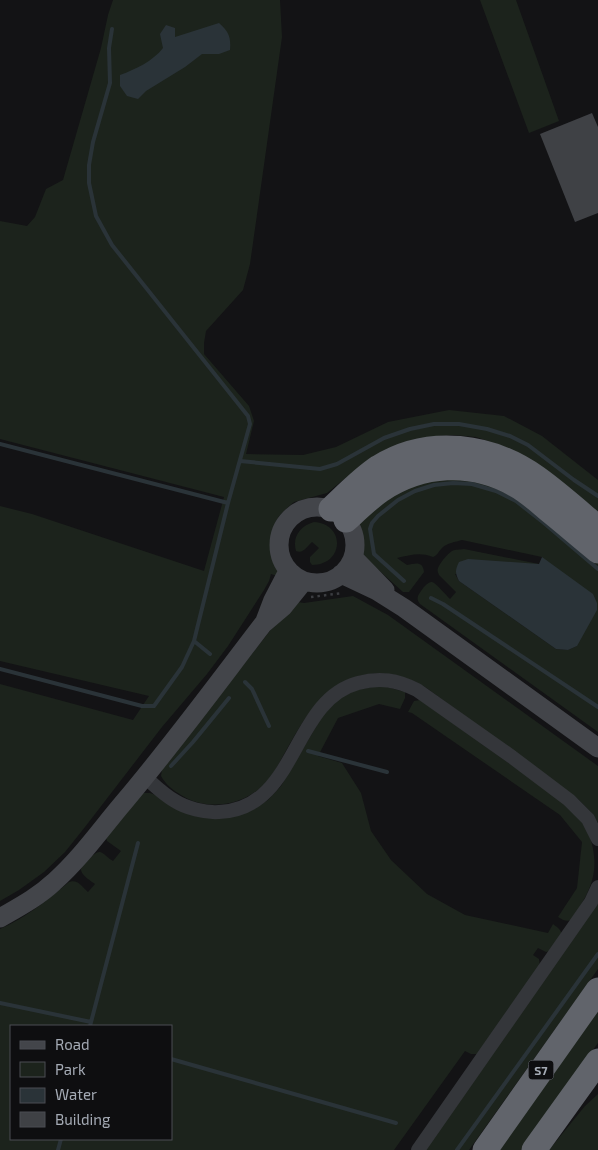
<svg xmlns="http://www.w3.org/2000/svg" width="598" height="1150" font-family="'Exo 2',sans-serif">
<style>
.green{fill:#1c231c;fill-rule:evenodd}
.water{fill:#2a3338}
.lines{fill:none;stroke-linecap:round;stroke-linejoin:round}
.stream{stroke:#2a3338;stroke-width:4}
.building{fill:#3f4145}
.path{stroke:#3b3d41;stroke-width:2.5;stroke-dasharray:2.5 4;stroke-linecap:butt}
.street{stroke:#34363a;stroke-width:14}
.secondary{stroke:#43454a;stroke-width:19}
.highway{stroke:#61646b;stroke-width:25}
.labels{text-anchor:middle;dominant-baseline:central;stroke-width:5;stroke-linejoin:round;paint-order:stroke}
.shield{fill:#0e0e10;stroke:#787c84;stroke-width:1}
.shield-label{font-size:12px;font-weight:bold;fill:#a5abb5}
</style>
<rect width="100%" height="100%" fill="#131315"/>
<path class="green" d="M 113,0 L 280,0 L 282,37 L 250,264 L 243,290 L 206,331 L 204,343 L 204,354 L 249,406 L 254,421 L 246,454 L 303,455 L 336,447 L 388,422 L 449,410 L 504,416 L 542,436 L 598,480 L 598,515 L 542,469 L 506,447 L 476,437 L 454,435 L 436,436 L 407,442 L 383,451 L 368,460 L 327,493 L 294,502 L 286,509 L 279,516 L 275,523 L 273,532 L 273,550 L 278,566 L 277,576 L 271,574 L 269,581 L 264,590 L 228,646 L 207,674 L 162,727 L 85,827 L 65,852 L 44,872 L 19,890 L 0,901 L 0,684 L 133,720 L 149,696 L 0,661 L 0,506 L 32,514 L 204,571 L 224,497 L 0,439 L 0,221 L 27,226 L 35,217 L 46,189 L 63,180 L 101,48 L 108,15 Z
M 480,0 L 516,0 L 559,121 L 529,133 Z
M 427,476 L 498,482 L 598,557 L 598,732 L 420,604 C 418,601 417,600 418,596 C 420,592 427,581 432,582 C 436,583 446,595 450,599 L 456,592 L 439,575 C 438,572 437,571 438,568 C 440,563 447,554 452,551 C 455,549 460,550 464,549 L 539,564 L 455,574 L 459,581 L 556,649 L 568,650 L 577,646 L 542,557 L 462,540 C 455,542 447,543 442,548 C 438,552 438,555 433,557 C 420,552 411,555 397,558 L 407,565 C 416,563 423,561 424,572 L 409,592 L 403,592 L 363,556 L 361,551 L 359,520 L 363,512 Z
M 314,522 C 346,524 344,565 312,565 L 310,562 L 310,557 L 319,548 L 312,542 C 307,546 304,554 296,551 C 292,537 300,526 314,522 Z
M 353,596 L 388,615 L 598,766 L 598,823 L 591,812 L 578,799 L 428,689 C 423,686 417,682 411,680 C 373,664 333,678 310,712 C 296,730 286,752 274,772 C 270,778 265,784 259,789 C 237,807 204,810 181,795 C 173,790 166,785 161,776 L 162,769 L 283,614 L 298,602 L 304,603 Z
M 372,687 L 387,687 L 405,692 L 405,698 L 400,709 L 379,704 L 338,718 L 318,756 L 342,763 L 361,793 L 371,831 L 391,860 L 427,894 L 465,915 L 548,933 L 553,924 C 558,928 561,929 562,936 L 551,951 L 546,952 L 538,948 L 533,955 L 539,959 L 540,967 L 478,1054 L 471,1054 L 465,1051 L 394,1150 L 0,1150 L 0,929 C 26,918 47,900 69,882 C 78,879 82,887 88,892 L 95,884 C 91,881 82,876 81,870 C 81,865 95,851 100,852 C 104,853 109,859 113,861 L 121,851 L 107,841 L 106,838 L 139,794 L 144,793 L 150,793 L 217,818 L 226,818 L 235,816 L 253,809 L 268,800 L 281,786 L 323,715 L 340,698 L 356,690 ZM 11,1026 L 171,1026 L 171,1139 L 11,1139 Z
M 420,700 C 450,721 480,743 510,764 C 535,781 561,798 581,821 C 589,831 593,844 594,856 C 597,881 584,900 572,920 C 566,922 563,920 558,917 L 577,888 L 582,842 L 560,815 L 412,713 L 408,712 L 414,701 Z
M 598,902 L 598,969 L 469,1150 L 425,1150 Z
M 598,1007 L 598,1043 L 521,1150 L 495,1150 Z
M 598,1094 L 598,1150 L 549,1150 L 585,1106 Z"/>
<path class="water" d="M 219,23 C 229,32 231,37 230,50 L 219,54 L 202,54 L 185,67 L 146,91 L 138,99 L 127,96 L 120,86 L 120,75 C 136,69 153,61 163,48 L 160,34 L 166,25 L 175,28 L 175,37 Z
M 542,557 L 593,594 L 597,603 L 597,610 L 577,646 L 568,650 L 556,649 L 459,581 C 455,573 455,570 459,562 L 468,559 L 539,564 Z"/>
<g class="lines">
<path class="stream" d="M 0,444 L 228,503
M 240,461 L 320,469 L 337,464 L 384,438 L 410,429 L 434,424 L 459,424 L 487,429 L 510,436 L 528,445 L 574,480 L 598,496
M 404,581 L 374,554 L 370,529 L 372,523 L 378,516 L 398,500 L 415,491 L 434,485 L 453,483 L 472,484 L 496,491 L 516,501 L 544,523 L 598,569
M 431,598 L 443,604 L 598,707
M 194,641 L 210,654
M 0,669 L 142,706 L 154,706 L 182,667 L 194,641 L 228,503 L 250,424 L 248,416 L 112,245 L 96,216 L 89,183 L 89,165 L 93,142 L 110,83 L 109,48 L 112,29
M 245,682 L 252,689 L 269,726
M 308,751 L 387,772
M 171,766 L 193,742 L 229,698
M 0,1003 L 91,1022
M 90,1026 L 138,843
M 171,1059 L 396,1123
M 58,1150 L 61,1139
M 457,1150 L 598,954"/>
</g>
<path class="building" d="M 592,113 L 598,127 L 598,213 L 575,222 L 540,134 Z"/>
<g class="lines">
<path class="path" d="M 311,597 L 343,593"/>
<path class="street" d="M 145,777 C 154,785 164,795 175,801 C 186,808 205,813 219,812 C 298,809 291,701 358,683 C 380,677 397,680 417,690 L 512,757 L 569,800 L 588,819 L 598,839
M 418,1150 L 591,902 L 598,887"/>
<path class="secondary" d="M279 545a38 38 0 1 1 76 0a38 38 0 1 1-76 0Z
M 353,557 L 385,590
M 341,574 L 377,591 L 404,608 L 598,748
M 265,621 L 273,600 L 288,571
M 0,918 C 19,907 38,897 54,882 C 81,858 101,829 124,802 C 173,744 217,684 263,624 L 283,607 L 304,581"/>
<path class="highway" d="M 331,509 C 346,495 361,479 379,467 C 429,436 491,445 537,478 C 558,493 578,511 598,528
M 346,520 C 357,510 368,499 381,490 C 422,463 471,460 514,484 C 528,491 539,502 551,512 C 567,525 582,538 598,551
M 485,1150 L 598,990
M 534,1150 L 598,1061"/>
</g>
<g class="labels">
<rect class="shield" x="528.5" y="1060.5" width="25" height="19" rx="4"/>
<g class="shield-label">
<text x="541" y="1070">S7</text>
</g>
</g>
<rect x="10" y="1025" width="162" height="115" fill="#0e0e10" stroke="#4a4d52"/>
<rect x="20" y="1041" width="25" height="8" fill="#43454a" stroke="#4a4d52"/>
<text x="55" y="1050" font-size="15" fill="#a5abb5">Road</text>
<rect x="20" y="1062" width="25" height="15" fill="#1c231c" stroke="#4a4d52"/>
<text x="55" y="1075" font-size="15" fill="#a5abb5">Park</text>
<rect x="20" y="1088" width="25" height="15" fill="#2a3338" stroke="#4a4d52"/>
<text x="55" y="1100" font-size="15" fill="#a5abb5">Water</text>
<rect x="20" y="1112" width="25" height="15" fill="#3f4145" stroke="#4a4d52"/>
<text x="55" y="1125" font-size="15" fill="#a5abb5">Building</text>
</svg>
